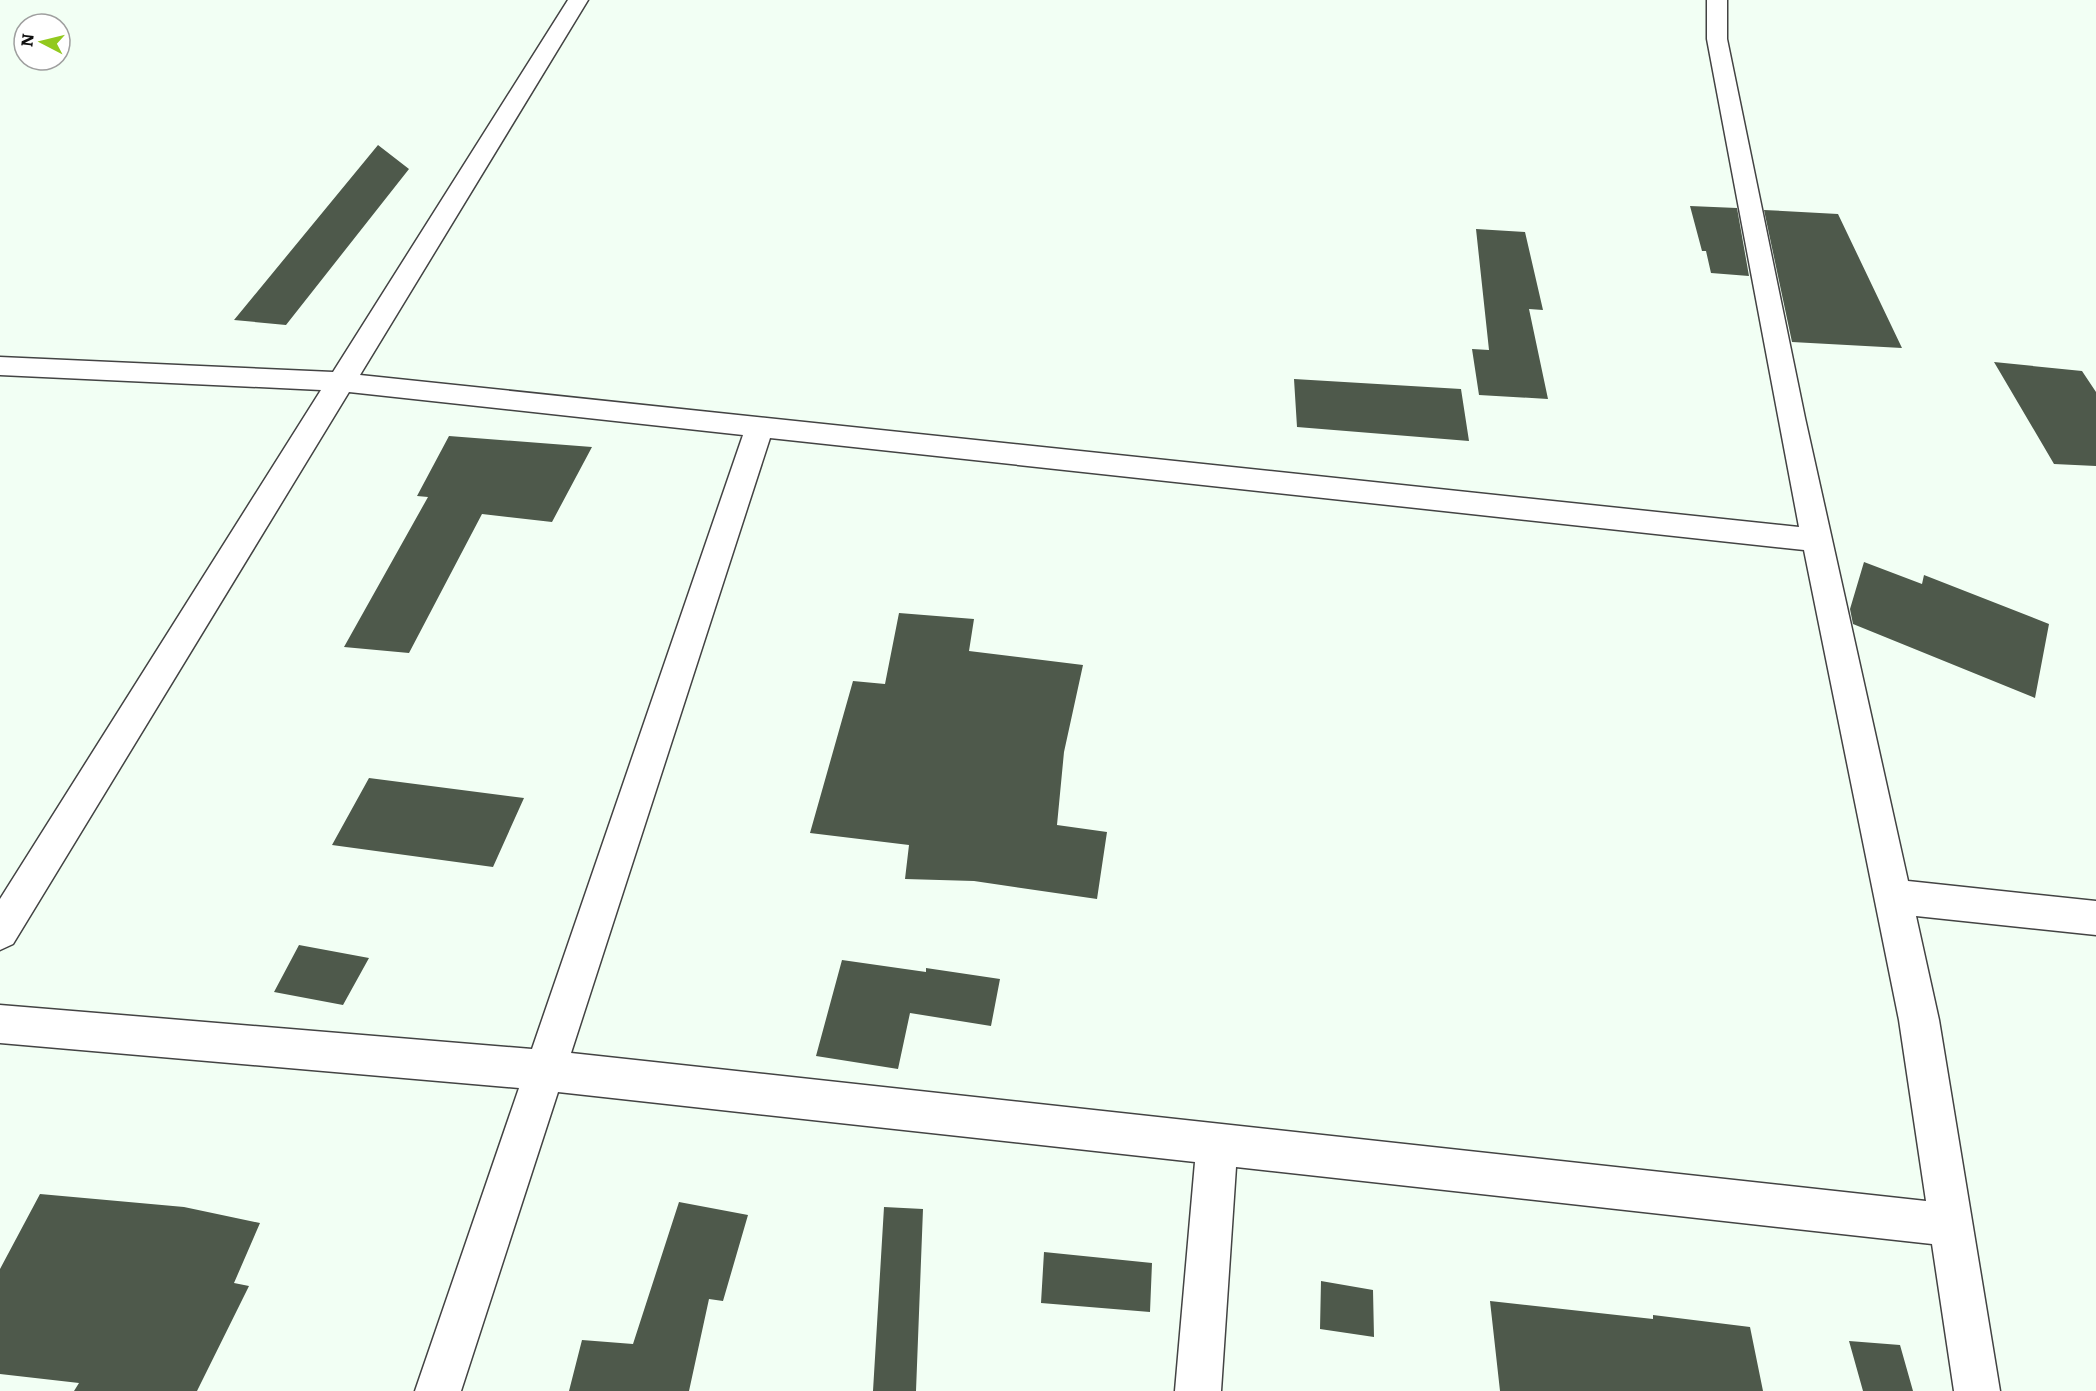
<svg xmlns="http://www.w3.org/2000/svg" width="2096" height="1391" font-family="Literata,serif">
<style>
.building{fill:#4e594b}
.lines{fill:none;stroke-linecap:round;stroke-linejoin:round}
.minor-casing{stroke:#434343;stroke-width:3}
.minor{fill:#fff;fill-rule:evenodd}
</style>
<rect width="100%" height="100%" fill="#f2fff4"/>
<path class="building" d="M 378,145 L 409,169 L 286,325 L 234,320 Z
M 1690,206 L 1737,208 L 1749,276 L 1711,273 L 1706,251 L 1702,251 Z
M 1764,210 L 1838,214 L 1902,348 L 1792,342 Z
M 1476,229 L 1525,232 L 1543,310 L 1529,309 L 1548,399 L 1479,395 L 1472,349 L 1489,350 Z
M 1994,362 L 2082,371 L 2096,392 L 2096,466 L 2054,464 Z
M 1294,379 L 1461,389 L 1469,441 L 1297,427 Z
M 449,436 L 592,447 L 552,522 L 482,514 L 409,653 L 344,647 L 428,497 L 417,496 Z
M 1864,562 L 1922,584 L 1924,575 L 2049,624 L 2035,698 L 1853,624 L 1850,609 Z
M 899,613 L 974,619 L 969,651 L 1083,665 L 1064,752 L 1057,825 L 1107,832 L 1097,899 L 974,881 L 905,879 L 909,845 L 810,833 L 853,681 L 885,684 Z
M 369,778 L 524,798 L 493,867 L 332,845 Z
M 299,945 L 369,958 L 343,1005 L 274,992 Z
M 842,960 L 926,972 L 926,968 L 1000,979 L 991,1026 L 910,1013 L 898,1069 L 816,1056 Z
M 40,1194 L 184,1207 L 260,1223 L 234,1283 L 249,1286 L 197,1391 L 74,1391 L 79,1383 L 0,1374 L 0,1269 Z
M 679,1202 L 748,1215 L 723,1301 L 709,1299 L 689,1391 L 569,1391 L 582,1340 L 633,1344 Z
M 884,1207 L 923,1209 L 916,1391 L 873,1391 Z
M 1044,1252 L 1152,1263 L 1150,1312 L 1041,1303 Z
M 1321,1281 L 1373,1290 L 1374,1337 L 1320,1329 Z
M 1490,1301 L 1653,1319 L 1653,1315 L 1750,1327 L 1763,1391 L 1500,1391 Z
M 1849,1341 L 1900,1345 L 1913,1391 L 1863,1391 Z"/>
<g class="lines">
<defs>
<path id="minor" d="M 568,0 L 588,0 L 360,375 L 1799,527 L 1707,39 L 1707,0 L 1727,0 L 1727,39 L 1805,418 L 1908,881 L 2096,901 L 2096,935 L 1916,916 L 1939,1020 L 2000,1391 L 1954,1391 L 1932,1244 L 1236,1167 L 1221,1391 L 1175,1391 L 1195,1162 L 558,1092 L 461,1391 L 415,1391 L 519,1088 L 0,1043 L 0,1005 L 532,1049 L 743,435 L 349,392 L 13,944 L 0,950 L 0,899 L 321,390 L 0,375 L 0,357 L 333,372 ZM 770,438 L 1804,550 L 1899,1020 L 1926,1201 L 571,1053 Z"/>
</defs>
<use href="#minor" class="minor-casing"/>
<use href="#minor" class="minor"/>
</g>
<g transform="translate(42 42) rotate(277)"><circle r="28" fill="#ffffff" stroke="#9f9f9f" stroke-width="1.5"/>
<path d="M0-4.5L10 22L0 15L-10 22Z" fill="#92c91e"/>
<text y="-9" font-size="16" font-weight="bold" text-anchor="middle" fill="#101010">N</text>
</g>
</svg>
